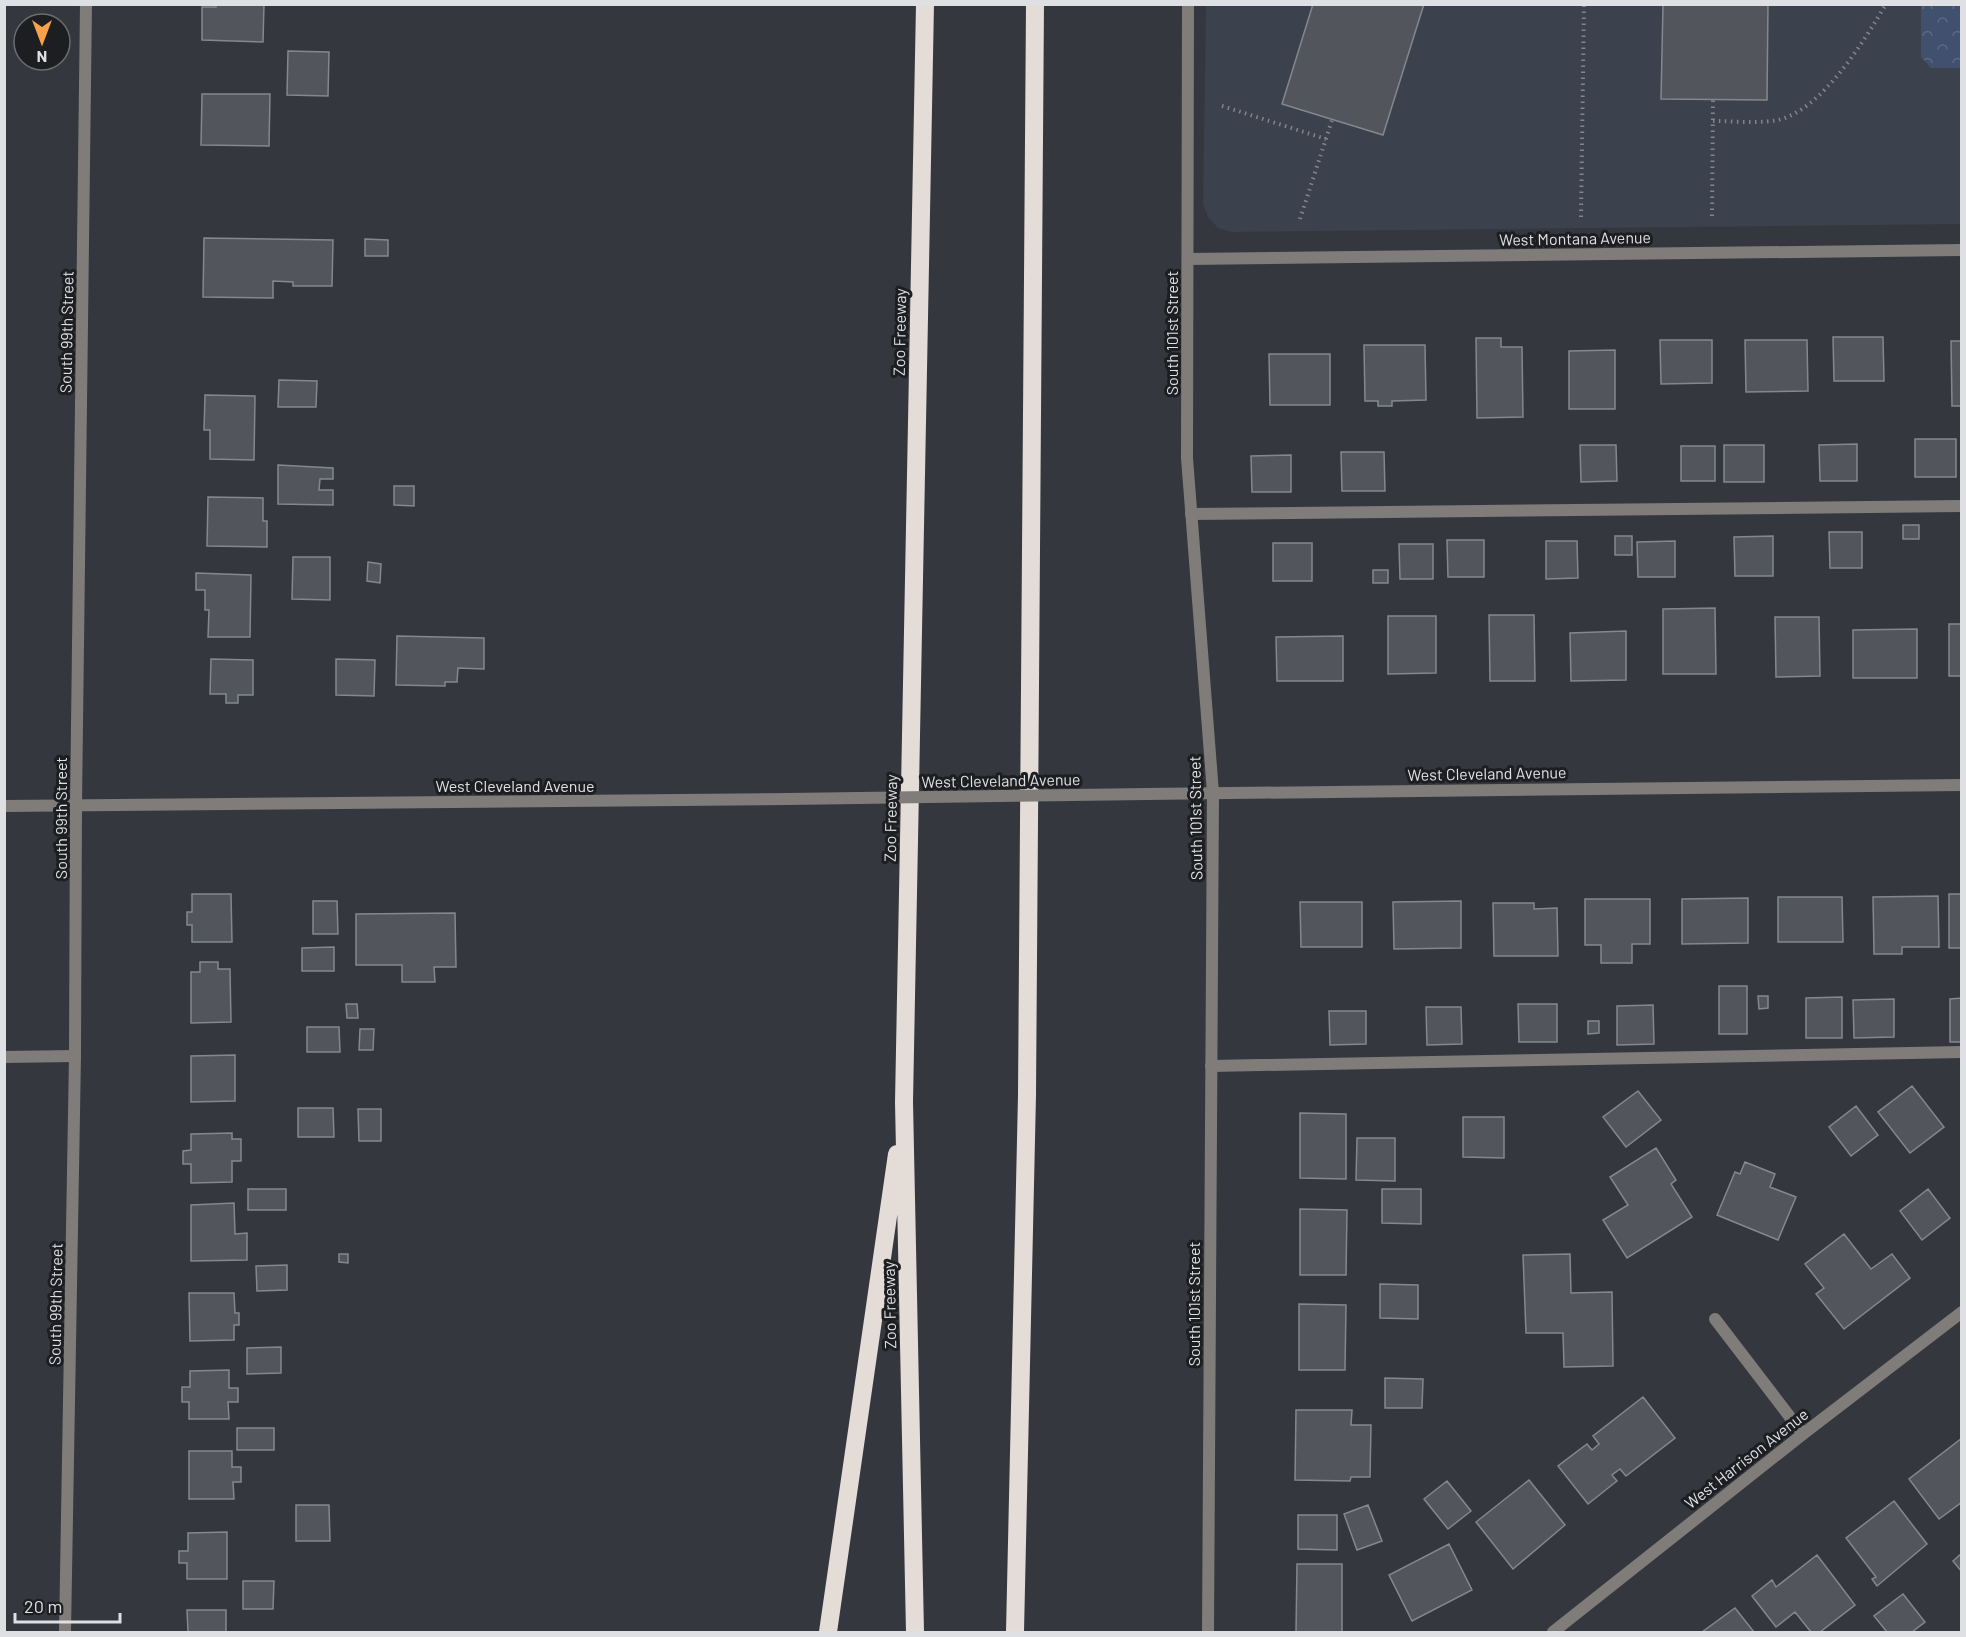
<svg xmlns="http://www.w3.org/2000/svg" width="1966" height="1637" font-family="Barlow,sans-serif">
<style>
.built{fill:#3b414d}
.park{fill:url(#park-crowns)}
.building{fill:#52565c;stroke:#84888e;stroke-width:1.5}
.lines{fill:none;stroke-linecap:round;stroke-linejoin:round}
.path{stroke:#83858a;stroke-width:4;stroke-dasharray:1.5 4.5;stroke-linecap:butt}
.service{stroke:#7f7c7a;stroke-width:12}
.minor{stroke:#7f7c7a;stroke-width:12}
.tertiary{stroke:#7f7c7a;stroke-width:12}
.motorway{stroke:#e3dcd7;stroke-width:18}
.tertiary-bridge{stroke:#7f7c7a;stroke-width:12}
.labels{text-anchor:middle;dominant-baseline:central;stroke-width:6;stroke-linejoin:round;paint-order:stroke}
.street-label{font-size:16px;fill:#dee0e4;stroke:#1d1e21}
</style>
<defs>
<pattern id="park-crowns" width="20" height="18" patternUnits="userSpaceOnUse" patternTransform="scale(1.5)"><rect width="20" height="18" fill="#41506c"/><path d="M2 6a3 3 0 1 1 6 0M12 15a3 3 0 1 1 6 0" fill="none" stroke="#5c6981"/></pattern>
</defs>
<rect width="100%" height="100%" fill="#34373d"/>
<path class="built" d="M 1206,5 L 1961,5 L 1961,224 L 1232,232 L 1218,228 L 1208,217 L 1203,204 Z"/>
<path class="park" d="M 1921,5 L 1961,5 L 1961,68 L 1931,68 L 1921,57 Z"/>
<path class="building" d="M 216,4 L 264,4 L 263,42 L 202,40 L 202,7 L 216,7 Z
M 1313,4 L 1424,4 L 1383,135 L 1282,104 Z
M 1663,4 L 1768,4 L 1767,100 L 1661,99 Z
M 288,51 L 329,52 L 328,96 L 287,95 Z
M 202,94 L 270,94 L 269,146 L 201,145 Z
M 204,238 L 333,240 L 332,286 L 293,286 L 293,282 L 273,281 L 273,298 L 203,297 Z
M 365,239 L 388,240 L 388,256 L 365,256 Z
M 1833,337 L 1883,337 L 1884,381 L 1834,381 Z
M 1476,338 L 1501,338 L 1501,347 L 1522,347 L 1523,417 L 1477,418 Z
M 1660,340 L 1712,340 L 1712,383 L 1661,384 Z
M 1745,340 L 1807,340 L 1808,391 L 1746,392 Z
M 1951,341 L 1962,341 L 1962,406 L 1952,406 Z
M 1364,345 L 1425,345 L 1426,400 L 1392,401 L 1392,406 L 1378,406 L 1378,401 L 1365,401 Z
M 1615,350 L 1615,409 L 1569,409 L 1569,351 Z
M 1269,354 L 1330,354 L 1330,405 L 1270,405 Z
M 279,380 L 317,381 L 316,407 L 278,407 Z
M 205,395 L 255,396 L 254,460 L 210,459 L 210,430 L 204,430 Z
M 1915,439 L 1956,439 L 1956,477 L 1915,477 Z
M 1857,444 L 1857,481 L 1820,481 L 1819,445 Z
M 1580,445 L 1616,445 L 1617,481 L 1581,482 Z
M 1724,445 L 1764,445 L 1764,482 L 1724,482 Z
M 1681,446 L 1715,446 L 1715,481 L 1681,481 Z
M 1341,452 L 1384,452 L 1385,491 L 1342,491 Z
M 1291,455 L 1291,492 L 1252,492 L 1251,456 Z
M 278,465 L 333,468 L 333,479 L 320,479 L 319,490 L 333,490 L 333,505 L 278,504 Z
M 394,486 L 414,486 L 414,506 L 394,505 Z
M 208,497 L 263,498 L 263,521 L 267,521 L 267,547 L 207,546 Z
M 1903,525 L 1919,525 L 1919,539 L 1903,539 Z
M 1829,532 L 1862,532 L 1862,568 L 1830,568 Z
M 1615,536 L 1632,536 L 1632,555 L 1615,555 Z
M 1773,536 L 1773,576 L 1735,576 L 1734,537 Z
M 1447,540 L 1484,540 L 1484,577 L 1448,577 Z
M 1546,541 L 1577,541 L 1578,578 L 1546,579 Z
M 1675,541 L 1675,577 L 1638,577 L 1637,542 Z
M 1273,543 L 1312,543 L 1312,581 L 1273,581 Z
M 1399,544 L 1433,544 L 1433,579 L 1400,579 Z
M 293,557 L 330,557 L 330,600 L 292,599 Z
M 368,562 L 381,564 L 380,583 L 367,581 Z
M 1373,570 L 1388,570 L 1388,583 L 1373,583 Z
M 196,573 L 251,575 L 250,637 L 208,637 L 209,610 L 205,610 L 205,590 L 196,590 Z
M 1715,608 L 1716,674 L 1663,674 L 1663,609 Z
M 1489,615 L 1534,615 L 1535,681 L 1490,681 Z
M 1388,616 L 1436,616 L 1436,673 L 1388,674 Z
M 1775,617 L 1819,617 L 1820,676 L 1776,677 Z
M 1949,624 L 1962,624 L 1962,676 L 1949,676 Z
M 1917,629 L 1917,678 L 1853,678 L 1853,630 Z
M 1626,631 L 1626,680 L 1571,681 L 1570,633 Z
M 397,636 L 484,638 L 484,669 L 458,668 L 457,682 L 445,682 L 445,686 L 396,685 Z
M 1343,636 L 1343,681 L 1277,681 L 1276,637 Z
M 211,659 L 253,660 L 253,695 L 238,695 L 238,703 L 226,703 L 226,694 L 210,694 Z
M 336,659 L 375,660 L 374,696 L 336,695 Z
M 192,894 L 231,894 L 232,942 L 192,942 L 192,925 L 187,925 L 187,912 L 192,912 Z
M 1949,894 L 1962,894 L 1962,948 L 1949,948 Z
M 1938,896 L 1939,947 L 1902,947 L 1902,954 L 1874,954 L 1873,897 Z
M 1778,897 L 1842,897 L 1843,942 L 1778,942 Z
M 1748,898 L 1748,943 L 1682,944 L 1682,899 Z
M 1585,899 L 1650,899 L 1650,944 L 1632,944 L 1632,963 L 1601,963 L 1601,945 L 1585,945 Z
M 313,901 L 337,901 L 338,934 L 313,934 Z
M 1461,901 L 1461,948 L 1394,949 L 1393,902 Z
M 1300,902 L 1362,902 L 1362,947 L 1301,947 Z
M 1493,903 L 1534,903 L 1534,909 L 1557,908 L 1558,956 L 1494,956 Z
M 455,913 L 456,967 L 434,967 L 435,982 L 402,982 L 402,965 L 356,965 L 356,914 Z
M 334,947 L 334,971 L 302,971 L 302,948 Z
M 200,962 L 218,962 L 218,969 L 230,969 L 231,1022 L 191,1023 L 191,972 L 200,972 Z
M 1719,986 L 1747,986 L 1747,1034 L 1719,1034 Z
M 1758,996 L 1768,996 L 1768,1008 L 1759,1009 Z
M 1842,997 L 1842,1038 L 1806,1038 L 1806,998 Z
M 1962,998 L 1962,1042 L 1950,1042 L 1950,999 Z
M 1894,999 L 1894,1037 L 1854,1038 L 1853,1000 Z
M 346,1004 L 357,1004 L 358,1018 L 347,1018 Z
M 1518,1004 L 1557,1004 L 1557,1042 L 1519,1042 Z
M 1653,1005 L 1654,1044 L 1617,1045 L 1617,1006 Z
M 1426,1007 L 1461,1007 L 1462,1044 L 1427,1045 Z
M 1329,1011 L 1366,1011 L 1366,1044 L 1330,1045 Z
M 1588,1021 L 1599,1021 L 1599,1033 L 1588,1034 Z
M 307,1027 L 339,1027 L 340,1052 L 307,1052 Z
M 360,1029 L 374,1029 L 373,1050 L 359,1050 Z
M 235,1055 L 235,1101 L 191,1102 L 191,1056 Z
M 1912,1086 L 1944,1127 L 1910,1153 L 1878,1112 Z
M 1638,1091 L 1661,1120 L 1626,1147 L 1603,1117 Z
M 1856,1106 L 1878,1135 L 1851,1156 L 1829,1127 Z
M 298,1108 L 333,1108 L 334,1137 L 298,1137 Z
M 358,1109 L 381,1109 L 381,1141 L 359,1141 Z
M 1300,1113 L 1346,1114 L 1346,1179 L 1300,1178 Z
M 1463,1117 L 1504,1117 L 1504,1158 L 1463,1157 Z
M 232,1133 L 232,1139 L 241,1139 L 241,1161 L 232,1161 L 232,1182 L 191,1183 L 191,1164 L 183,1164 L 183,1151 L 191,1150 L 191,1134 Z
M 1357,1138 L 1395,1138 L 1395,1181 L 1356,1180 Z
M 1656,1148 L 1676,1180 L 1671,1184 L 1692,1217 L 1627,1258 L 1603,1220 L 1628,1205 L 1610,1177 Z
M 1745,1162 L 1775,1174 L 1770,1187 L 1796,1197 L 1778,1240 L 1717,1215 L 1735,1172 L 1740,1174 Z
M 248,1189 L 286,1189 L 286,1210 L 248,1210 Z
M 1382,1189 L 1421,1189 L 1421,1224 L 1382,1223 Z
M 1928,1189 L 1950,1218 L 1922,1240 L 1900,1211 Z
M 234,1203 L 235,1234 L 247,1233 L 247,1260 L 191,1261 L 191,1205 Z
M 1300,1209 L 1347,1210 L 1346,1275 L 1300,1275 Z
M 1844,1234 L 1871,1269 L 1892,1254 L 1910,1278 L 1844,1329 L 1816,1294 L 1824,1288 L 1805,1264 Z
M 339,1254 L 348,1254 L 348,1263 L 339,1262 Z
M 1570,1254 L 1571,1293 L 1612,1292 L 1613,1366 L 1564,1367 L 1563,1333 L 1526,1333 L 1523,1255 Z
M 287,1265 L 287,1290 L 257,1291 L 256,1266 Z
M 1380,1284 L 1418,1285 L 1418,1319 L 1380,1318 Z
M 189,1293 L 234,1293 L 235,1313 L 239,1313 L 239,1325 L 234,1325 L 234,1340 L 190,1341 Z
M 1299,1304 L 1346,1305 L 1345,1370 L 1299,1370 Z
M 281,1347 L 281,1373 L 247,1374 L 247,1348 Z
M 229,1370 L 229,1388 L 238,1388 L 238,1402 L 228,1402 L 229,1419 L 189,1419 L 189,1402 L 182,1402 L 182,1387 L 190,1387 L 190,1371 Z
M 1385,1378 L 1423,1379 L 1422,1408 L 1385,1408 Z
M 1643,1397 L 1675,1438 L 1626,1476 L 1620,1469 L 1612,1475 L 1617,1481 L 1588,1504 L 1558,1466 L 1587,1444 L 1592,1450 L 1599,1444 L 1593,1436 Z
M 1296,1410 L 1352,1410 L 1351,1425 L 1371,1425 L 1370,1477 L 1351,1477 L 1350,1481 L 1295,1480 Z
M 237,1428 L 274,1428 L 274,1450 L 237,1450 Z
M 1962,1438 L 1962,1502 L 1939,1519 L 1909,1479 Z
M 189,1451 L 232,1451 L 232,1467 L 241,1467 L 241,1482 L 233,1482 L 234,1499 L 189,1499 Z
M 1529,1480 L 1565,1525 L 1513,1569 L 1476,1522 Z
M 1447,1481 L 1471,1511 L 1448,1529 L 1424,1499 Z
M 1894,1501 L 1927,1544 L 1877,1586 L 1872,1579 L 1876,1577 L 1846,1538 Z
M 296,1505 L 329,1505 L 330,1541 L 296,1541 Z
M 1368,1505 L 1382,1541 L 1357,1550 L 1344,1514 Z
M 1298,1515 L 1337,1515 L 1337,1550 L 1298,1549 Z
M 227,1532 L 227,1579 L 187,1579 L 187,1563 L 179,1563 L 179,1551 L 188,1551 L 188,1533 Z
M 1449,1544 L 1472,1590 L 1412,1621 L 1389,1575 Z
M 1962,1553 L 1962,1572 L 1953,1561 Z
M 1817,1555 L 1855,1605 L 1820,1632 L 1811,1632 L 1795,1612 L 1776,1627 L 1752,1596 L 1772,1580 L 1776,1587 Z
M 1297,1564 L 1342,1564 L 1342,1632 L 1296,1632 Z
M 243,1581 L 274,1581 L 273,1609 L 243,1609 Z
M 1903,1594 L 1925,1622 L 1912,1632 L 1887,1632 L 1874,1616 Z
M 1735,1608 L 1754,1632 L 1702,1632 Z
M 187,1610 L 226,1610 L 226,1632 L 188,1632 Z"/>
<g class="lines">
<path class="path" d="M 1222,106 L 1326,139
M 1713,121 C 1734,121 1757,124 1778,120 C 1822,110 1864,41 1886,4
M 1712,216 L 1713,100
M 1581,217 L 1584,4
M 1300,219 L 1332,120"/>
<path class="service" d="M 1191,514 L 1962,506
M 4,1057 L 75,1056
M 1211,1066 L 1962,1052"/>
<path class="minor" d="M 1188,4 L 1187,458 L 1213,793 L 1208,1632
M 1188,259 L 1962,250
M 1715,1319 L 1803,1434
M 65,1632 L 75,1056 L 76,805 L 86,4
M 1553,1632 L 1803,1434 L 1962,1312"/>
<path class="tertiary" d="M 1147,794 L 1962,785
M 4,806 L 787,799"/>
<path class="motorway" d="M 828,1632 L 897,1154
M 915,1632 L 904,1102 L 925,4
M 1015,1632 L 1027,1095 L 1035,4"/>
<path class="tertiary-bridge" d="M 787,799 L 1147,794"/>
</g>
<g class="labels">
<g class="street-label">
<text transform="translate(1575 238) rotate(-1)">West Montana Avenue</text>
<text transform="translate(66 332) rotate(-89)">South 99th Street</text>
<text transform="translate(899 332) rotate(-89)">Zoo Freeway</text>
<text transform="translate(1171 333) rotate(-90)">South 101st Street</text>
<text transform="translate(1487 773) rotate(-1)">West Cleveland Avenue</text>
<text transform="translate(1001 780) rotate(-1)">West Cleveland Avenue</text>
<text x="515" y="785">West Cleveland Avenue</text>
<text transform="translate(60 818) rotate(-90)">South 99th Street</text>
<text transform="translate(890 818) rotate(-89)">Zoo Freeway</text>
<text transform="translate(1195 818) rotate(-91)">South 101st Street</text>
<text transform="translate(55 1304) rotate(-89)">South 99th Street</text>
<text transform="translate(1193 1304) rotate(-90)">South 101st Street</text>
<text transform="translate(889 1305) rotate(-91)">Zoo Freeway</text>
<text transform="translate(1746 1458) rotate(-38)">West Harrison Avenue</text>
</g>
</g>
<rect width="1966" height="1637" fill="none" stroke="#dee0e4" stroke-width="12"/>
<g transform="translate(42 42) rotate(180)"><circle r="28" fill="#1d1e21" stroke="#6a6c6f" stroke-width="1.5"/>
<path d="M0-4.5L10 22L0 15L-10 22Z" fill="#f7a149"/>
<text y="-9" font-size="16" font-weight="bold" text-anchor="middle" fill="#dee0e4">N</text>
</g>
<path d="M15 1613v9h105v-9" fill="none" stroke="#dee0e4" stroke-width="3"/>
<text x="24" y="1613" font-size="18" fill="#dee0e4" stroke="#1d1e21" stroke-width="4.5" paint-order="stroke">20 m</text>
</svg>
